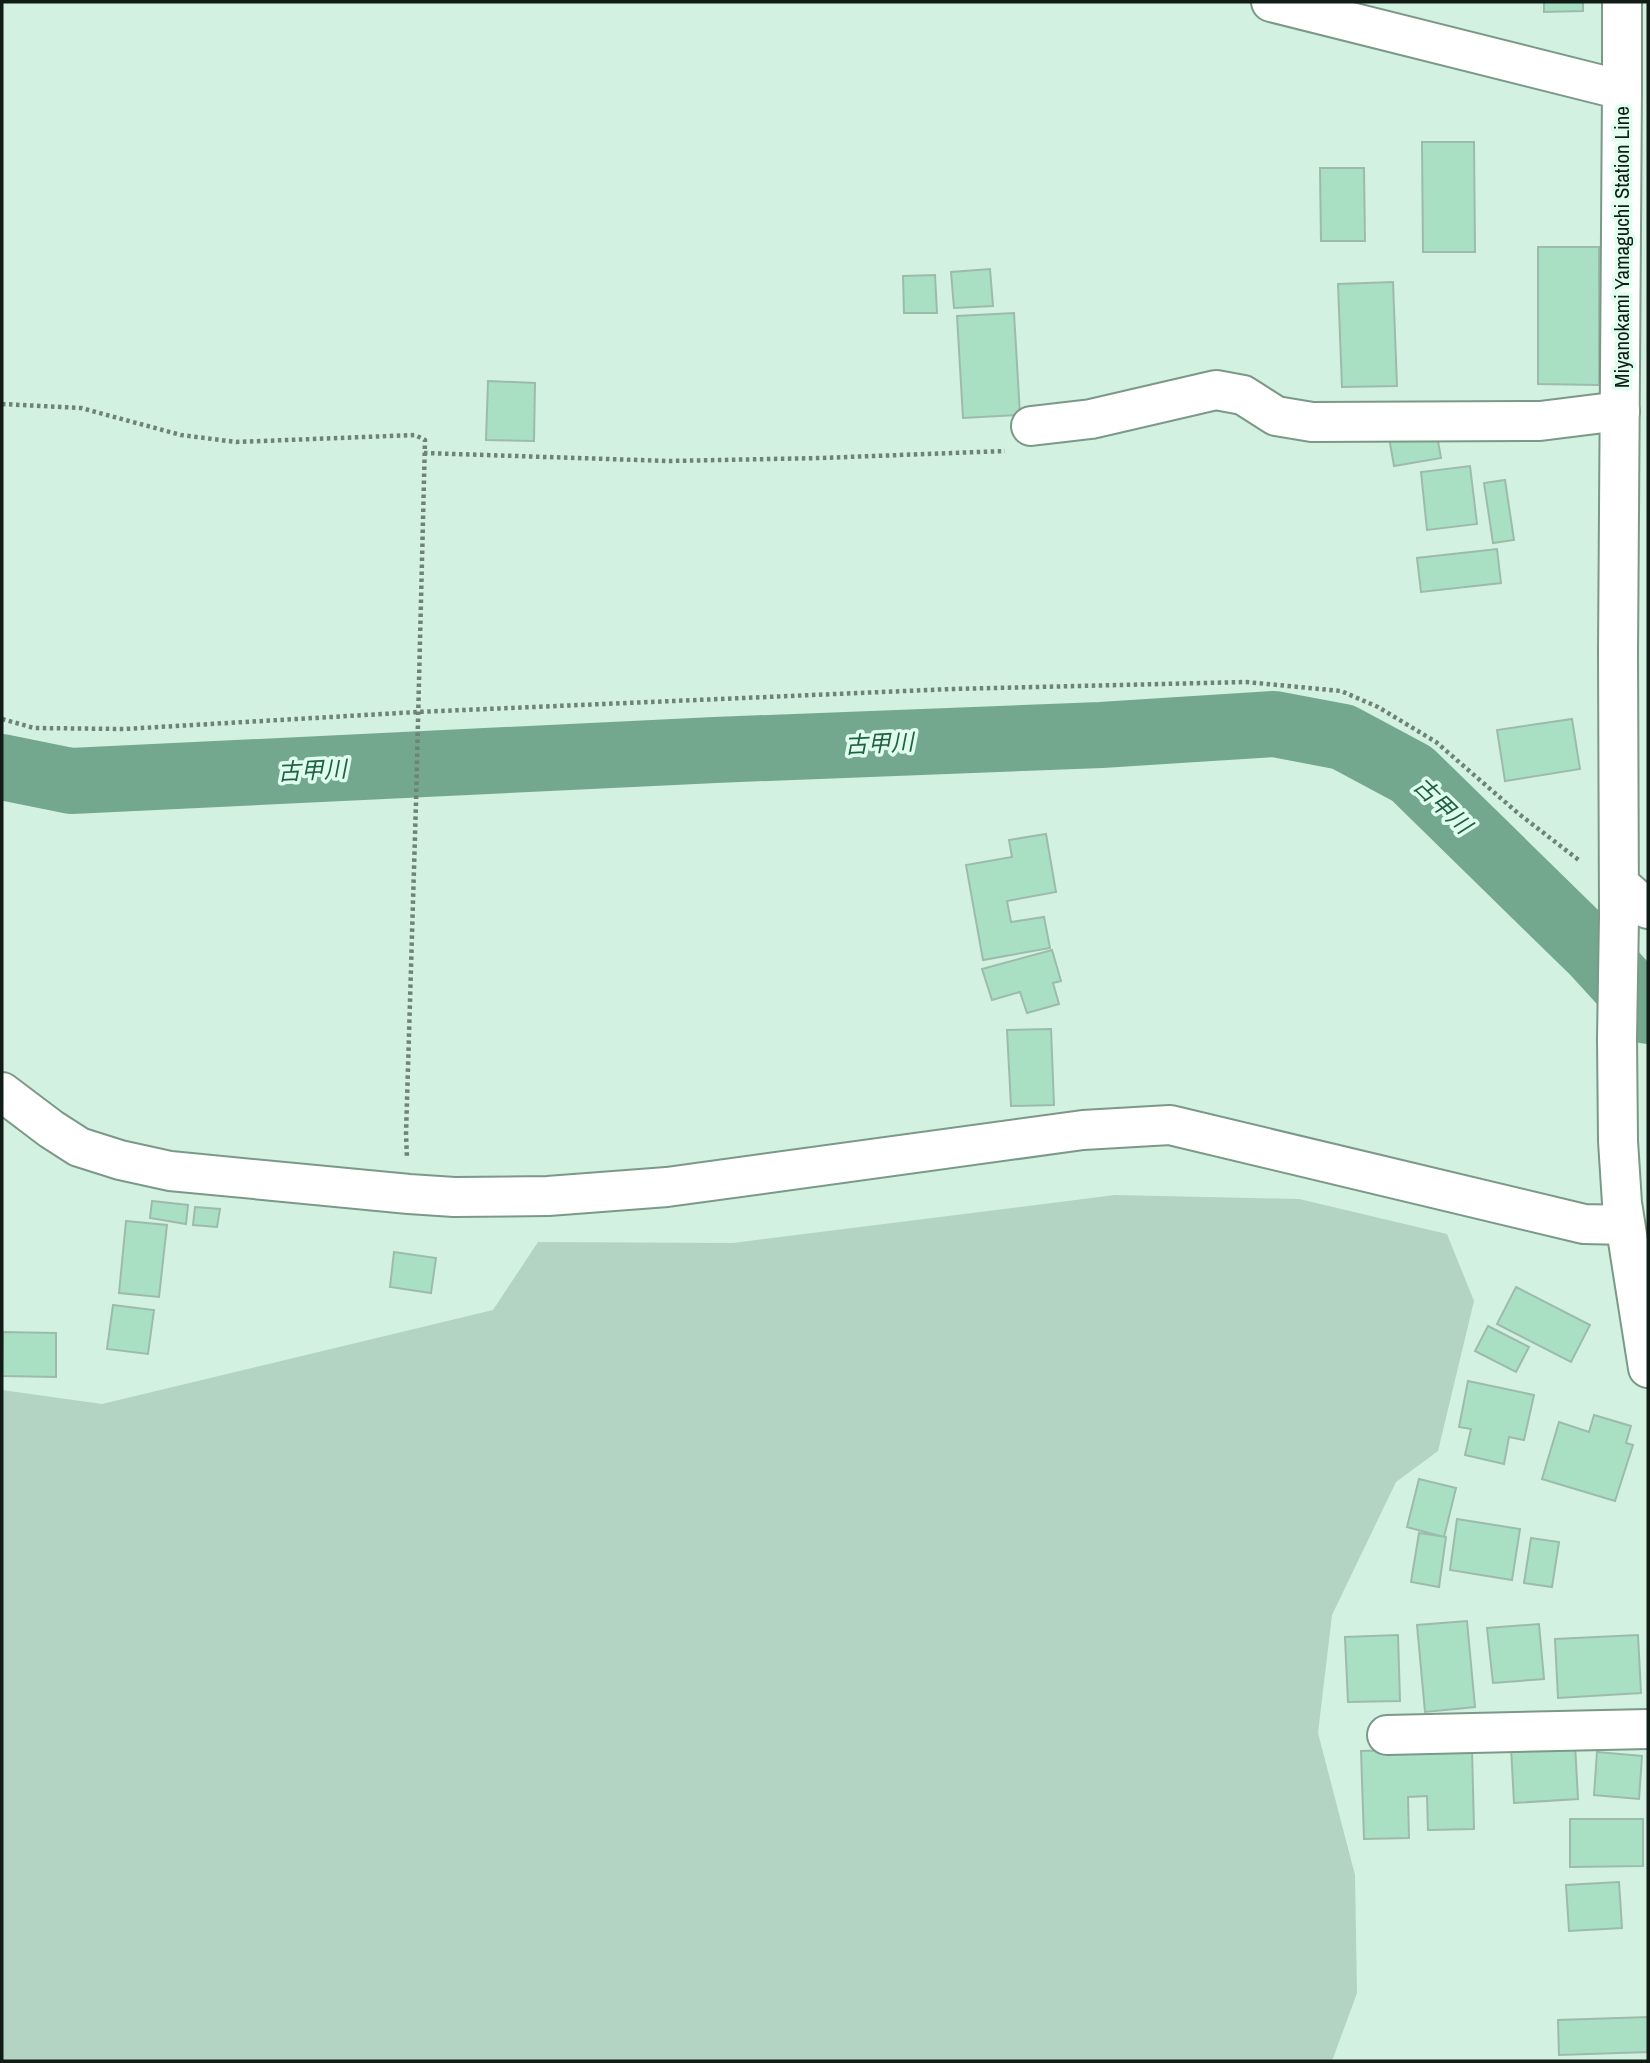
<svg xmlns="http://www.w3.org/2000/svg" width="1650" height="2063" font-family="'Archivo Narrow','Noto Sans JP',sans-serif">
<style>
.green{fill:#b3d4c3}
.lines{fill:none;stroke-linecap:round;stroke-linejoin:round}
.river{stroke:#73a88e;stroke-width:66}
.building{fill:#a9e0c4;stroke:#9dbbab;stroke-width:2}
.street-casing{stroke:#7b9889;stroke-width:42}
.secondary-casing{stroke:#7b9889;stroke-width:42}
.path{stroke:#6e8378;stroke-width:4.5;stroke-dasharray:3.5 3.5;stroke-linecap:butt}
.street{stroke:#fff;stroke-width:38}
.secondary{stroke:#fff;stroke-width:38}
.labels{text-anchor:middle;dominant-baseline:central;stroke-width:7;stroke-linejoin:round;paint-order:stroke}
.street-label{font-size:21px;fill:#111c17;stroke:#dffeee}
.water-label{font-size:23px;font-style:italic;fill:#206046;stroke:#dffeee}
</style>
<rect width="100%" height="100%" fill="#d2f1e0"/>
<path class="green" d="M 1115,1195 L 1299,1199 L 1447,1234 L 1474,1301 L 1438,1451 L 1396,1482 L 1332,1615 L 1318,1733 L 1355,1875 L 1357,1993 L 1332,2061 L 2,2061 L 2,1390 L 102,1404 L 493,1310 L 538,1242 L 733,1243 Z"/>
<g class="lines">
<path class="river" d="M 2,767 L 71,781 L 715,750 L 1101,735 L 1274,724 L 1343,737 L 1412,774 L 1595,953 L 1648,1011"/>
</g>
<path class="building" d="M 1544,2 L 1583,2 L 1583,11 L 1544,12 Z
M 1422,142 L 1474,142 L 1475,252 L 1423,252 Z
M 1320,168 L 1364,168 L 1365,241 L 1321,241 Z
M 1538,247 L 1599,247 L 1599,385 L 1538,384 Z
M 990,269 L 993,306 L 954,308 L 951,272 Z
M 935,275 L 937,313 L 904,313 L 903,276 Z
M 1393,282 L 1397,386 L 1342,387 L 1338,284 Z
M 1014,313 L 1020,415 L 963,418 L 957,316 Z
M 488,381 L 535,383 L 534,441 L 486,440 Z
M 1436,430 L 1441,458 L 1394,466 L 1389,437 Z
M 1470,466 L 1477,524 L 1427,530 L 1421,472 Z
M 1505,480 L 1514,540 L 1493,543 L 1484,483 Z
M 1497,549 L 1501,583 L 1421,592 L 1417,558 Z
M 1572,719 L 1580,769 L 1505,781 L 1497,730 Z
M 1046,834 L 1056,892 L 1007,901 L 1011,922 L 1044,917 L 1050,948 L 983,960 L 966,865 L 1012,857 L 1009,840 Z
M 1052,950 L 1061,981 L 1053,983 L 1059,1004 L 1027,1013 L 1020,992 L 992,1000 L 982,969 Z
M 1051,1029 L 1054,1105 L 1011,1106 L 1007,1030 Z
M 152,1201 L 188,1205 L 186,1224 L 150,1218 Z
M 195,1207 L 220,1209 L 217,1227 L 193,1225 Z
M 126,1221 L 167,1225 L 159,1297 L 119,1293 Z
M 394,1252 L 436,1258 L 431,1293 L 390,1287 Z
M 1516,1287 L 1590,1325 L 1571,1362 L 1497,1324 Z
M 113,1305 L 154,1310 L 148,1354 L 107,1349 Z
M 1488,1326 L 1529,1347 L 1516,1372 L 1475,1351 Z
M 3,1332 L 56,1333 L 56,1377 L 2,1376 Z
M 1468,1381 L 1534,1395 L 1524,1440 L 1509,1437 L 1504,1464 L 1465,1455 L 1471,1429 L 1459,1427 Z
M 1594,1415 L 1631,1426 L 1626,1443 L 1633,1445 L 1615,1501 L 1542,1479 L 1559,1422 L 1589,1432 Z
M 1419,1479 L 1456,1488 L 1444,1537 L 1407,1527 Z
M 1457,1519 L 1520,1529 L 1512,1580 L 1450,1570 Z
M 1419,1533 L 1446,1537 L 1439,1587 L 1411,1582 Z
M 1531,1538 L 1559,1542 L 1552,1587 L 1524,1583 Z
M 1467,1621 L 1475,1707 L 1425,1712 L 1417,1625 Z
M 1539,1624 L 1544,1679 L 1493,1683 L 1487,1628 Z
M 1398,1635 L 1400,1701 L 1348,1702 L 1345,1637 Z
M 1638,1635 L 1641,1693 L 1558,1698 L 1555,1639 Z
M 1575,1744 L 1578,1799 L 1514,1803 L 1511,1747 Z
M 1472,1748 L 1474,1829 L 1428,1830 L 1427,1796 L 1408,1797 L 1409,1838 L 1364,1839 L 1361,1751 Z
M 1597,1752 L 1642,1756 L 1639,1799 L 1594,1795 Z
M 1570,1819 L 1643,1819 L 1643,1866 L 1570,1867 Z
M 1619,1882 L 1622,1928 L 1569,1931 L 1566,1885 Z
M 1648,2017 L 1648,2052 L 1559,2055 L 1558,2020 Z"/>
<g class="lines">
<defs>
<path id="street" d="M 1622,90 L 1622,2
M 1031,426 L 1091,419 L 1216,390 L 1243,395 L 1276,416 L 1312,422 L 1540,421 L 1620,411
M 1619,884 L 1648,909
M 1617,1039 L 1618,1141 L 1622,1203 L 1648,1368
M 1387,1735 L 1648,1729"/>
<path id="secondary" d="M 1271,2 L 1622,90 L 1618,652 L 1619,916 L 1617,1039
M 2,1092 L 51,1129 L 79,1147 L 120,1160 L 170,1171 L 409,1194 L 454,1197 L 548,1196 L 667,1187 L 1083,1130 L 1170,1125 L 1584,1224 L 1625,1225"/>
</defs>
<use href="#street" class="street-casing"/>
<use href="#secondary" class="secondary-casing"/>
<path class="path" d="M 2,404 L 81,408 L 181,435 L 236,442 L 415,435 L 425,440 L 416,802 L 406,1134 L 407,1158
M 424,453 L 669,461 L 821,458 L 1005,451
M 2,719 L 34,728 L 124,729 L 417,712 L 952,689 L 1246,682 L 1341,691 L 1378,707 L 1436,742 L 1519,814 L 1580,861"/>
<use href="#street" class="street"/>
<use href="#secondary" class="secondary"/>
</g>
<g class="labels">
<g class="street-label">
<text transform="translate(1621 247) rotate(-90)">Miyanokami Yamaguchi Station Line</text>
</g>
<g class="water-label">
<text transform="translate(879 743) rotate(-3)">古甲川</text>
<text transform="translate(312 770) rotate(-3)">古甲川</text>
<text transform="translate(1443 805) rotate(44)">古甲川</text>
</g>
</g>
<rect width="1650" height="2063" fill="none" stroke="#111c17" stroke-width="7"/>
</svg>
